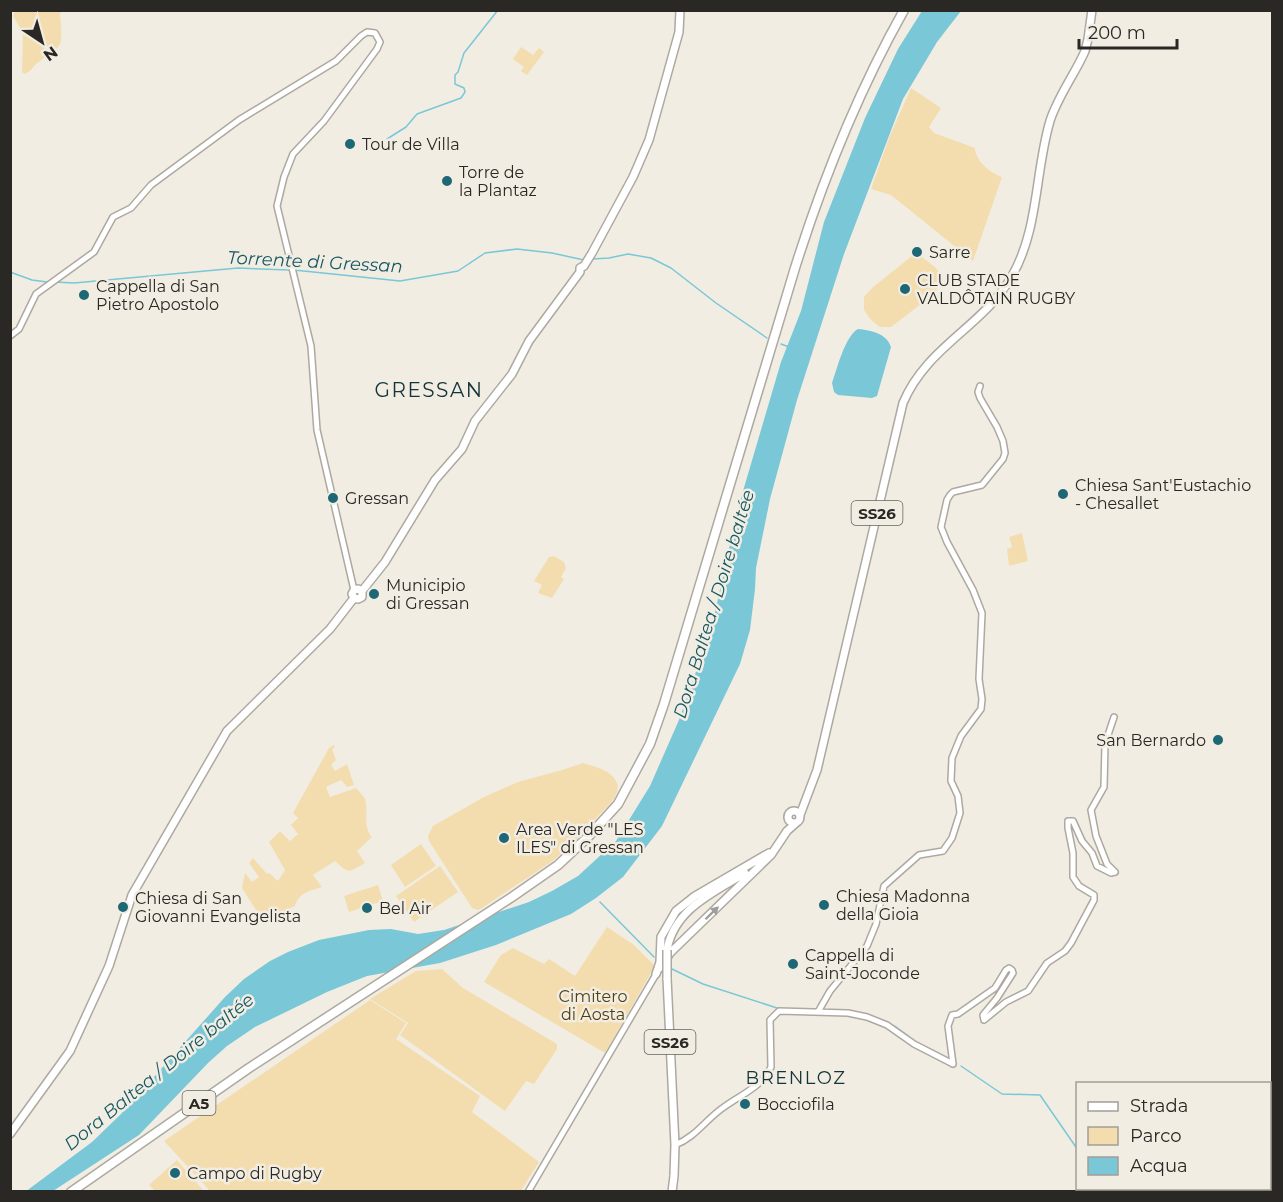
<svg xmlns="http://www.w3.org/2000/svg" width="1283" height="1202" font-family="Montserrat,sans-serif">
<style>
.green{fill:#f3ddae}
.water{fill:#79c7d7}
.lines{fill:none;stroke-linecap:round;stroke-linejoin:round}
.stream{stroke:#79c7d7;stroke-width:1.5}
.minor-casing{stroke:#ada9a0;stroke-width:8}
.major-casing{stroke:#ada9a0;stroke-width:10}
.highway-casing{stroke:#ada9a0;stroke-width:11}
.minor{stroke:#fff;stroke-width:5}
.major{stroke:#fff;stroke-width:7}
.highway{stroke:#fff;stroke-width:8}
.major-bridge-casing{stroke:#ada9a0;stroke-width:10;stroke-linecap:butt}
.major-bridge{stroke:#fff;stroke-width:7}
.oneway{fill:#9f9e9c}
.poi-dot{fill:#1e6774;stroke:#f2ede3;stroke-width:2}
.labels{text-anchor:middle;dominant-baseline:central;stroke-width:5;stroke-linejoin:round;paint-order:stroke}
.shield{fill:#f2ede3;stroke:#66635d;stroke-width:1.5}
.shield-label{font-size:15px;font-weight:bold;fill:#2a2824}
.poi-label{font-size:16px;fill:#2a2824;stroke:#f2ede3;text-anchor:start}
.park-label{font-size:16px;fill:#513e11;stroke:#f2ede3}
.water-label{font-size:18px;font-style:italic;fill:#165864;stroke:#f2ede3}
.neighbourhood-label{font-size:18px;letter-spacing:1.5px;fill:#13343a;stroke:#f2ede3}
.quarter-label{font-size:20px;letter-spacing:1.5px;fill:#13343a;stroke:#f2ede3}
</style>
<rect width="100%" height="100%" fill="#f2ede3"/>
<path class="green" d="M 15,11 L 65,11 L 61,12 L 60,15 C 63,51 63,43 36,64 C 32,68 31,71 25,74 L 22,72 L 23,33 L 13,16 Z
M 521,47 L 533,55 L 539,48 L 544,52 L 527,75 L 521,71 L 524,67 L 513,59 Z
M 911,88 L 941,108 L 929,127 L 934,133 L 975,148 C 975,160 990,173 1002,177 L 973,261 L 891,195 L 871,189 L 889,138 Z
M 917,252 C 929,266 953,270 933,295 L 891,327 L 880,327 L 871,320 L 864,310 L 864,297 L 872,288 Z
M 1022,533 L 1028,561 L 1009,566 L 1007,549 L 1012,547 L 1009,537 Z
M 554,556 L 564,562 L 566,568 L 561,577 L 564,579 L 552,598 L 538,593 L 542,585 L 534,581 L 549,557 Z
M 334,745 L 335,747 L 332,749 L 336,760 L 331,765 L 335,771 L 347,764 L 354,785 L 347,787 L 341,780 L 326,787 L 330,797 L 356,788 C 359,791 363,795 365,799 C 369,812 362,826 372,837 L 357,851 L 365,863 C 348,873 349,874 335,861 L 313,875 L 322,887 C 310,891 299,892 295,906 L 272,916 L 265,924 L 242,888 L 245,873 L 252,882 L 259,877 L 249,863 L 253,858 L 267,874 L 269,873 L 278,881 L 285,870 L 269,842 L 280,831 L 290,841 L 298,834 L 291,825 L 298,818 L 293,813 L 329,748 Z
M 583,763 C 595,767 612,770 617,783 C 621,795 608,806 600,814 C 585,831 570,848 551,862 C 528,878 505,892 482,908 L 478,910 L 472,908 L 429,841 L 428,836 L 433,826 L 484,797 L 518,782 L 562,770 Z
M 421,844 L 436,866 L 405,887 L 391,865 Z
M 440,866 L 458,892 L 414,922 L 396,896 Z
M 378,885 L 383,901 L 349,912 L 344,896 Z
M 607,927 L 634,945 L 655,966 L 605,1053 L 484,982 L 501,955 L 513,948 L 544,964 L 549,959 L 575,976 Z
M 442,969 L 463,988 L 557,1044 L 557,1049 L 534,1084 L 526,1081 L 505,1111 L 400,1035 L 408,1023 L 370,999 L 416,971 Z
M 370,1000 L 406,1023 L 396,1039 L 480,1096 L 472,1112 L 539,1162 L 522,1189 L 520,1192 L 210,1191 L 164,1141 Z
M 1270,1108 L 1272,1110 L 1272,1191 L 1148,1192 L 1146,1190 L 1270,1188 Z
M 177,1160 L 204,1191 L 155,1191 L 149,1185 Z"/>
<path class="water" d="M 922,11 L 961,11 L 937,42 L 903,99 L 844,254 L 797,400 L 770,499 L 756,568 L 755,589 L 750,630 L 740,664 L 662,826 L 623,877 L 596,898 L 571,914 L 496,945 L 440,963 L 367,976 L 327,992 L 255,1027 L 227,1046 L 208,1063 L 139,1135 L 53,1191 L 25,1192 L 92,1142 L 121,1114 L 225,997 L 244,979 L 270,961 L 288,952 L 319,940 L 369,930 L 391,929 L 418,934 L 444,930 L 529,902 L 552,891 L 578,876 L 616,841 L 650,786 L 679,720 L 712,626 L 738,508 L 781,362 L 801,311 L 824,222 L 865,118 L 898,49 Z
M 858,329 C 871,330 887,334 891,347 L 877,396 L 872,398 L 838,395 L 834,392 L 832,383 C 837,369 845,336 858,329 Z"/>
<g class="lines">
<path class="stream" d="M 387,139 L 406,127 L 417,114 L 461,98 L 465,92 L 464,88 L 455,84 L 455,75 L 458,72 L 464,53 L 498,10
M 592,259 L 609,258 L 628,254 L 651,258 L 671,268 L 716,303 L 767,338
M 294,270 L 400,281 L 458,271 L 485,253 L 517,249 L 552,253 L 584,260
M 10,272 L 32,280 L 47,282
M 55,282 L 74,283 L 238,268 L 289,270
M 781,344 L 789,347
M 600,902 L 654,957
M 672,969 L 703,984 L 780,1009
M 879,1019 L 896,1027 L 908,1036
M 961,1066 L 1002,1094 L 1040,1095 L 1078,1150
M 1099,1188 L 1101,1192
M 1161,1192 L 1197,1189 L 1228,1192"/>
<defs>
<path id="minor" d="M 10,336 L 19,329 L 36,294 L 94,252 L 113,217 L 131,208 L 151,185 L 239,120 L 336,61 L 361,36 L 367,32 L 375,33 L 380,42 L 377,49 L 324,121 L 293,154 L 284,177 L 277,206 L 311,346 L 317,430 L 354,590
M 1114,717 L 1105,744 L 1104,787 L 1091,810 L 1096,836 L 1107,864 L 1115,872
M 818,1012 L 830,991 L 867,946 L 876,924 L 884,886 L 919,855 L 943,851 L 952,838 L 960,813 L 958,796 L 951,781 L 952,758 L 961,736 L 981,709 L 982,699 L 979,679 L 982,613 L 973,590 L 947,542 L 941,527 L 947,500 L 950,495 L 953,492 L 982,485 L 1003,459 L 1005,453 L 1003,441 L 997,427 L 980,398 L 978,392 L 980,386
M 953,1064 L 948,1026 L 952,1015 L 958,1014 L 995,988 L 1006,970 L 1009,968 L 1012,970 L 1013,973 L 997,998 L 983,1015 L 984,1020 L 1006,1002 L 1028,991 L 1047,963 L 1065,951 L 1071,943 L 1094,900 L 1094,895 L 1079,886 L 1073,877 L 1073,853 L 1068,828 L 1068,821 L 1073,821 L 1082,841 L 1092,853 L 1097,866 L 1111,873 L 1115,872
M 675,1145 C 696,1137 706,1119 724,1107 C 740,1095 762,1087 771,1067 L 770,1020 L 779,1011 L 848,1013 L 867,1017 L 887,1025 L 914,1044 L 953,1064
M 528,1192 L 658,971"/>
<path id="major" d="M 354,598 L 352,594 L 354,590 L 358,589 L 362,591
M788 817a6 6 0 1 1 12 0a6 6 0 1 1-12 0Z
M 800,815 L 817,770 L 903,403 C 927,346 983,327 1012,276 C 1039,229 1035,171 1050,121 C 1058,96 1075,74 1085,51 L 1088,39 L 1092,10
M 667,950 C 674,909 713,893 745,873
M 661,967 L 670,953 L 771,855 L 787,831 L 796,823
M 656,974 L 660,962 L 661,937 L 676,911 L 695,896 L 769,853
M 667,978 L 675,1145 L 674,1176 L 672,1192
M 10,1134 L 70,1051 L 109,966 L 132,895 L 227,731 L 330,629 L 354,598 L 358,599 L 362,597 L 362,591 L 385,562 L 435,480 L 462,449 L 475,421 L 512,374 L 529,341 L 580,272 L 580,268 L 584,266 L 592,253 L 633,177 L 649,140 L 679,32 L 680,10"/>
<path id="highway" d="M 71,1192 L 249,1068 L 512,897 L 558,865 L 588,837 L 618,804 L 650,744 L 664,704 L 795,268 C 823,179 858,92 904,10"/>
</defs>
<use href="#minor" class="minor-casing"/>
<use href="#major" class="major-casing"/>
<use href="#highway" class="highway-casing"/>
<use href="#minor" class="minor"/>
<use href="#major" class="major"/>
<use href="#highway" class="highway"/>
<defs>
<path id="major-bridge" d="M 667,950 L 667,978"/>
</defs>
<use href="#major-bridge" class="major-bridge-casing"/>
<use href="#major-bridge" class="major-bridge"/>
</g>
<defs><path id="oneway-solid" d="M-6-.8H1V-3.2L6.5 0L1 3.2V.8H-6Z" transform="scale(1.5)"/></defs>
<use class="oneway" href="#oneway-solid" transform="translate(712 913) rotate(-44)"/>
<g class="poi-dot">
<circle cx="350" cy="144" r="6"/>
<circle cx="447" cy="181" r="6"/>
<circle cx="917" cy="252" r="6"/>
<circle cx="905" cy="289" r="6"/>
<circle cx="84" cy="295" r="6"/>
<circle cx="1063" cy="494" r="6"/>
<circle cx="333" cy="498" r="6"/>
<circle cx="374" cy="594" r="6"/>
<circle cx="1218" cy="740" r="6"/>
<circle cx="504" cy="838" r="6"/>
<circle cx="824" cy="905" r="6"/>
<circle cx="123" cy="907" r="6"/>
<circle cx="367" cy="908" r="6"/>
<circle cx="793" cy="964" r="6"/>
<circle cx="745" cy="1104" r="6"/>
<circle cx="175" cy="1173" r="6"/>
</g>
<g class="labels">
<g class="shield">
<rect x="851.5" y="501" width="51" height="24" rx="4.5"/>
<rect x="644.5" y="1030" width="51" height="24" rx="4.5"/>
<rect x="182.5" y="1091" width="33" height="24" rx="4.5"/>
</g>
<g class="shield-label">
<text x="877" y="513">SS26</text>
<text x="670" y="1042">SS26</text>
<text x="199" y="1103">A5</text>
</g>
<g class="poi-label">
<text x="362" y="144">Tour de Villa</text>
<text x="459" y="172">Torre de<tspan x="459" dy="18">la Plantaz</tspan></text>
<text x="929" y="252">Sarre</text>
<text x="917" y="280">CLUB STADE<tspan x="917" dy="18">VALDÔTAIN RUGBY</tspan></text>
<text x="96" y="286">Cappella di San<tspan x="96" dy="18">Pietro Apostolo</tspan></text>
<text x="1075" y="485">Chiesa Sant'Eustachio<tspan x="1075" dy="18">- Chesallet</tspan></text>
<text x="345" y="498">Gressan</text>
<text x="386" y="585">Municipio<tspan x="386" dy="18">di Gressan</tspan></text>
<text x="1206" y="740" text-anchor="end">San Bernardo</text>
<text x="516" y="829">Area Verde "LES<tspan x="516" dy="18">ILES" di Gressan</tspan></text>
<text x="836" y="896">Chiesa Madonna<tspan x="836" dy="18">della Gioia</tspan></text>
<text x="135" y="898">Chiesa di San<tspan x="135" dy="18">Giovanni Evangelista</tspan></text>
<text x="379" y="908">Bel Air</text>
<text x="805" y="955">Cappella di<tspan x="805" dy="18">Saint-Joconde</tspan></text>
<text x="757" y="1104">Bocciofila</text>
<text x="187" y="1173">Campo di Rugby</text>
</g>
<g class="park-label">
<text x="593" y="996">Cimitero<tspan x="593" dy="18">di Aosta</tspan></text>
</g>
<g class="water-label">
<text transform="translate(315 262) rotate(3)">Torrente di Gressan</text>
<text transform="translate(714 604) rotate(-73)">Dora Baltea / Doire baltée</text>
<text transform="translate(159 1072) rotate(-39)">Dora Baltea / Doire baltée</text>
</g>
<g class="neighbourhood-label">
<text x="796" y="1078">BRENLOZ</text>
</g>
<g class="quarter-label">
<text x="429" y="390">GRESSAN</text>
</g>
</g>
<rect width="1283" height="1202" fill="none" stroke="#2a2824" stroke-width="24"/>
<rect x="1076" y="1082" width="195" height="108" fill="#f2ede3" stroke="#a29e97" stroke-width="1.5"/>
<rect x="1088" y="1102" width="30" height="9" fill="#ffffff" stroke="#a29e97" stroke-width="1.5"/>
<text x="1130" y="1112" font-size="18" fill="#2a2824">Strada</text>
<rect x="1088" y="1127" width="30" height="18" fill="#f3ddae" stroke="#a29e97" stroke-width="1.5"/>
<text x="1130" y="1142" font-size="18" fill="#2a2824">Parco</text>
<rect x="1088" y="1157" width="30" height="18" fill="#79c7d7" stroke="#a29e97" stroke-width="1.5"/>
<text x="1130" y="1172" font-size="18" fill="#2a2824">Acqua</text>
<g transform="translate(42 42) rotate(144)" stroke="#f2ede3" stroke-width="4.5" paint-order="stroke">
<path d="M0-4.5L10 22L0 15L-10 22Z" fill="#2a2824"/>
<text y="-9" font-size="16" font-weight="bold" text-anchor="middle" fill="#2a2824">N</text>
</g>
<path d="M1079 39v9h98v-9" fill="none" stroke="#2a2824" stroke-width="3"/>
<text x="1088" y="39" font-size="18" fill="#2a2824" stroke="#f2ede3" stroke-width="4.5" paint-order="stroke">200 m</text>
</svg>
